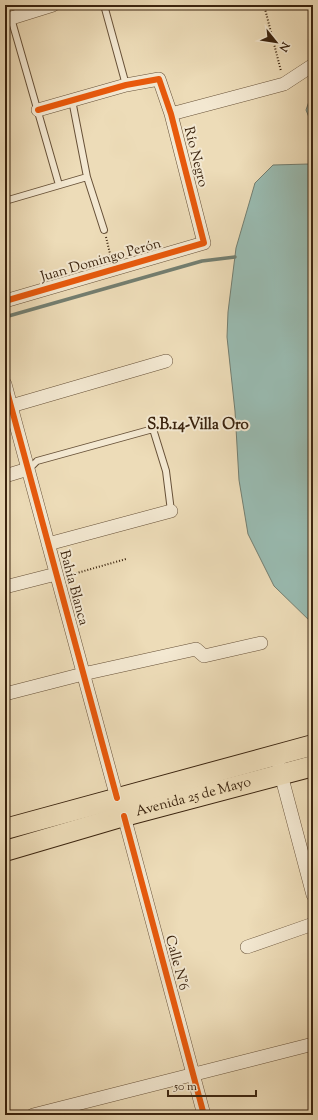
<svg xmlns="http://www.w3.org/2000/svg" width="318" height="1120" font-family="'Sorts Mill Goudy',serif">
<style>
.water{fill:#99bbb1;stroke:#737e70}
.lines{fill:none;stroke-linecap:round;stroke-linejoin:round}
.stream{stroke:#737e70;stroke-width:3.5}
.service-casing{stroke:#675138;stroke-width:8}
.minor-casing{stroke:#675138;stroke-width:14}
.primary-casing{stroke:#3a230e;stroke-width:22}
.path{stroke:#3a230e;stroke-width:2;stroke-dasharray:1 2;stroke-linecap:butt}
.service{stroke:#f3e8d1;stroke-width:6}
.minor{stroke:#f3e8d1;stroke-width:13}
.primary{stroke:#eddcb8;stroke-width:20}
.cycleway-casing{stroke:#f3e8d1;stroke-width:8}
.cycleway{stroke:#e8590c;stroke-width:6}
.labels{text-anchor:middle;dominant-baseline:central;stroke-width:4;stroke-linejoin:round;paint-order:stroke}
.street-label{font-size:14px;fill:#3a230e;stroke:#f3e8d1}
.neighbourhood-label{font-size:15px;font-weight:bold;fill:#3a230e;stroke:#f3e8d1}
</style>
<rect width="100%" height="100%" fill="#eddcb8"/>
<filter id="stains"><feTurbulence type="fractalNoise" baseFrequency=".005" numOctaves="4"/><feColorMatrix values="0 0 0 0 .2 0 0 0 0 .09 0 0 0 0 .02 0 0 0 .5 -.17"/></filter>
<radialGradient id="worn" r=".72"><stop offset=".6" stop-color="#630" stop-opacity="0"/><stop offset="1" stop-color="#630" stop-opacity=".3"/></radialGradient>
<path class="water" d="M 313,90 L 313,127 L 306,110 Z
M 313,157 L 313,624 L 274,586 L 248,534 L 239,480 L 235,411 L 227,337 L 228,312 L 236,248 L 255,183 L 273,165 L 309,164 Z"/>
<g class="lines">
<path class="stream" d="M 5,317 L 202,261 L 235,257"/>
<defs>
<path id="service" d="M 104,5 L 126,85
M 11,18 L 59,185
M 72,100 L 87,177 L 104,230
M 5,201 L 87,177
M 29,469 L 37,461 L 153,429 L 166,471 L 171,511"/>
<path id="minor" d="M 5,20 L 53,5
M 171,114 L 284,84 L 313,65
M 5,301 L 204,243 L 171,114 L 159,79 L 126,85 L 38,110
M 5,384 L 117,798
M 11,406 L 166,361
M 5,476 L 28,469
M 48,544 L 171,511
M 5,587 L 56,574
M 5,694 L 83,674 L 196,649 L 204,656 L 261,643
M 279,767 L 313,895
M 124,816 L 204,1115
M 247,947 L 313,924
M 33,1115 L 313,1044"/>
<g id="primary">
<path d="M 5,829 L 313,745"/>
<path id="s1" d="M 5,851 L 124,816 L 313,766"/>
</g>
</defs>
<use href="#service" class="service-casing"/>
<use href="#minor" class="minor-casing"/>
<use href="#primary" class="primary-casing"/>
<path class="path" d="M 264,5 L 281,71
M 106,237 L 111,258
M 70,575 L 126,559
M 5,907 L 5,909"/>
<use href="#service" class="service"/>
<use href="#minor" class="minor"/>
<use href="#primary" class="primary"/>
<defs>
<path id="cycleway" d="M 5,301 L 204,243 L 171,114 L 159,79 L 126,85 L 38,110
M 5,384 L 117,798
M 124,816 L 204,1115"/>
</defs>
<use href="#cycleway" class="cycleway-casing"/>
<use href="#cycleway" class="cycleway"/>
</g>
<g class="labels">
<g class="street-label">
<text transform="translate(195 157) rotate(76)">Río Negro</text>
<text transform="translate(101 261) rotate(-16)">Juan Domingo Perón</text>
<text transform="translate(73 588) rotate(75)">Bahía Blanca</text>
<text stroke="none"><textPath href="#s1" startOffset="196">Avenida 25 de Mayo</textPath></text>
<text transform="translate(176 963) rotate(75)">Calle N°6</text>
</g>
<g class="neighbourhood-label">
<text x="198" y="425">S.B.14-Villa Oro</text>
</g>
</g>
<rect width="318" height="1120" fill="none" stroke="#eddcb8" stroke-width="20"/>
<rect x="6" y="6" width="306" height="1108" fill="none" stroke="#3a230e" stroke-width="2"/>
<rect x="10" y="10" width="298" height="1100" fill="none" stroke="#3a230e"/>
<g transform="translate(276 42) rotate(120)" stroke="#f3e8d1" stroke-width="3" paint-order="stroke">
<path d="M0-3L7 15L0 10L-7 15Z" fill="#3a230e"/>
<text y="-6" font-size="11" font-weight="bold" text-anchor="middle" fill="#3a230e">N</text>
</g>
<path d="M168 1090v6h88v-6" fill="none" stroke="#3a230e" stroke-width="2"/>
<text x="174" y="1090" font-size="12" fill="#3a230e" stroke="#f3e8d1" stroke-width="3" paint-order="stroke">50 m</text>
<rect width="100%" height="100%" filter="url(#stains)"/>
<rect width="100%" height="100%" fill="url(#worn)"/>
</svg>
